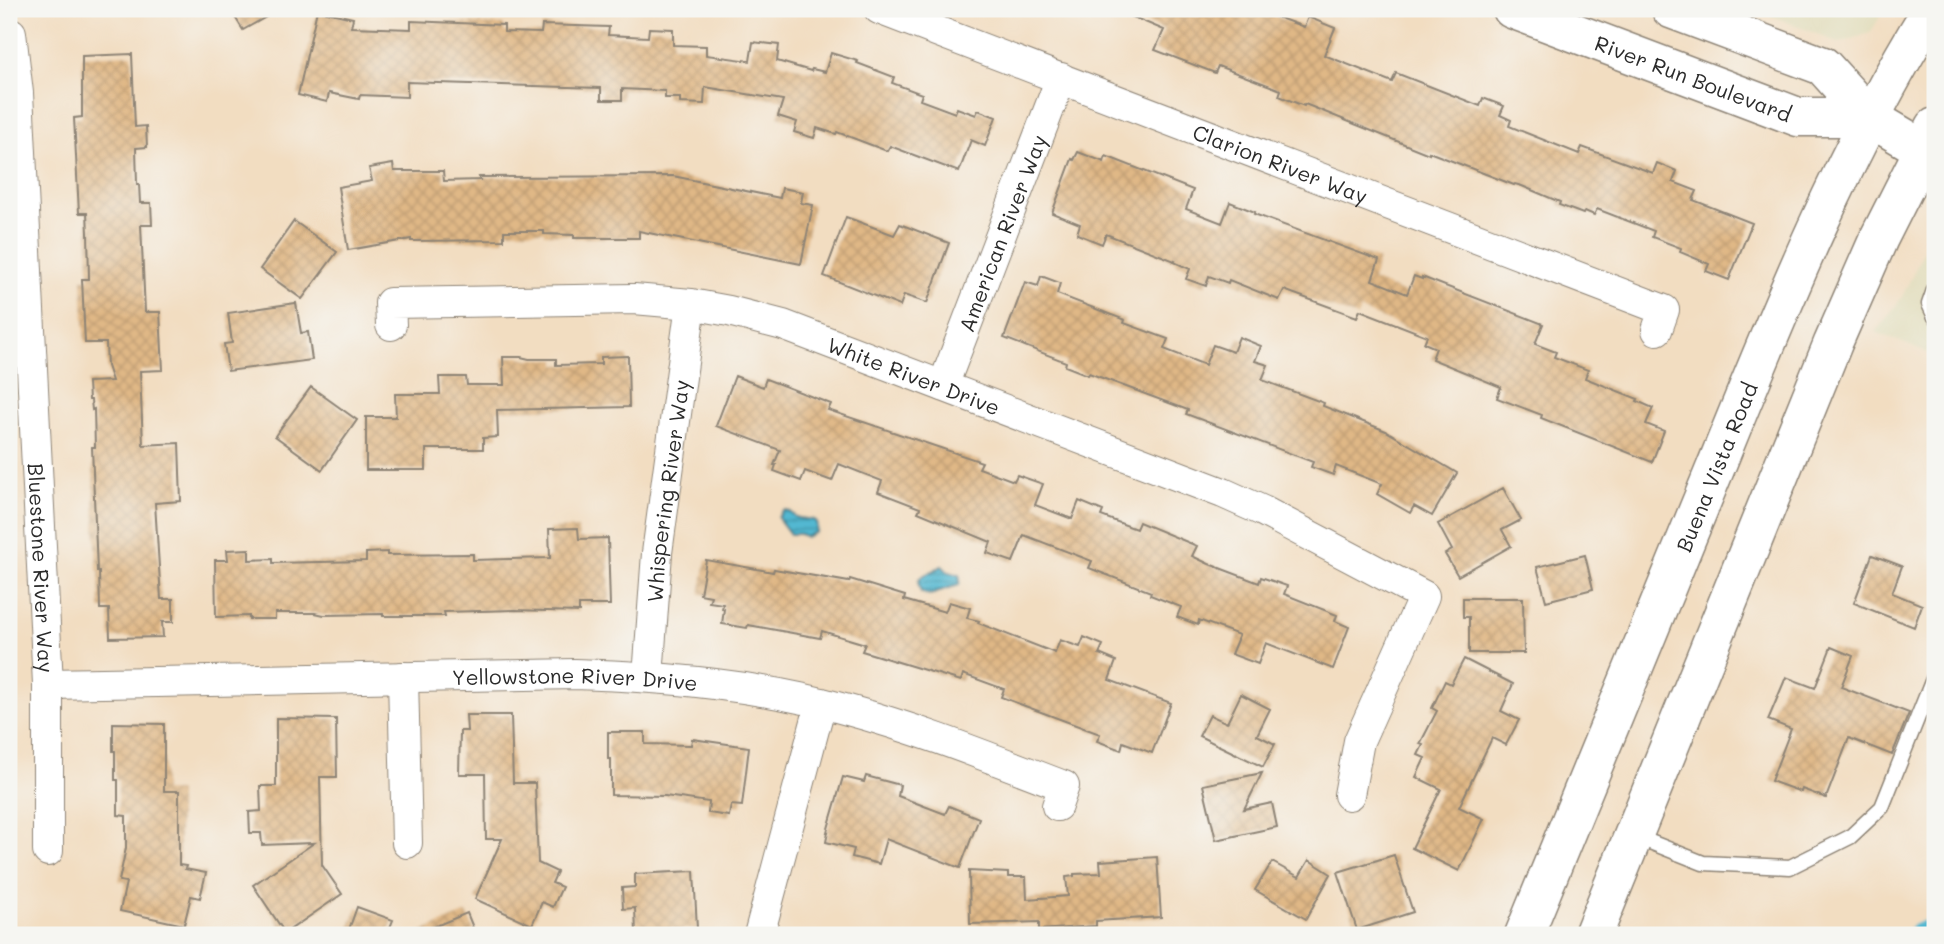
<svg xmlns="http://www.w3.org/2000/svg" width="1944" height="944" font-family="Mali,sans-serif">
<style>
.built{fill:#e1dcba}
.water{fill:url(#water-rules);stroke:#3e727e;stroke-width:2}
.lines{fill:none;stroke-linecap:round;stroke-linejoin:round}
.canal{stroke:#52b8d1;stroke-width:24}
.building{fill:url(#building-cross-hatch)}
.lane-casing{stroke:#8e8476;stroke-width:17}
.street-casing{stroke:#8e8476;stroke-width:32}
.secondary-casing{stroke:#8e8476;stroke-width:41}
.lane{stroke:#fff;stroke-width:14}
.street{stroke:#fff;stroke-width:30}
.secondary{stroke:#fff;stroke-width:38}
.labels{text-anchor:middle;dominant-baseline:central;stroke-width:6;stroke-linejoin:round;paint-order:stroke}
.street-label{font-size:21px;fill:#2b2b2b;stroke:#f6f6f2}
</style>
<defs>
<pattern id="water-rules" width="6" height="5" patternUnits="userSpaceOnUse" patternTransform="scale(1.75)"><rect width="6" height="5" fill="#52b8d1"/><path d="M0 2.5h6" fill="none" stroke="#4496aa"/></pattern>
<pattern id="building-cross-hatch" width="8" height="8" patternUnits="userSpaceOnUse" patternTransform="scale(1.75)"><rect width="8" height="8" fill="#e0b886"/><path d="M0 0l8 8M0 8l8-8" fill="none" stroke="#c09e74"/></pattern>
</defs>
<rect width="100%" height="100%" fill="#f6f6f2"/>
<filter id="ink" filterUnits="userSpaceOnUse"><feTurbulence type="fractalNoise" baseFrequency=".0143" numOctaves="2"/><feDisplacementMap in="SourceGraphic" scale="14" xChannelSelector="R" yChannelSelector="G"/><feConvolveMatrix kernelMatrix="1 2 1 2 8 2 1 2 1" color-interpolation-filters="sRGB"/></filter>
<filter id="wash" filterUnits="userSpaceOnUse"><feTurbulence type="fractalNoise" baseFrequency=".00686" numOctaves="4" result="noise"/><feDisplacementMap in="SourceGraphic" scale="28" xChannelSelector="R" yChannelSelector="G"/><feGaussianBlur stdDeviation="1.57" result="paint"/><feColorMatrix in="noise" values="0 0 0 0 0 0 0 0 0 0 0 0 0 0 0 0 0 1.4 0 .05"/><feComposite in="paint" operator="in"/></filter>
<g filter="url(#wash)">
<rect width="100%" height="100%" fill="#f2ddc1"/>
<path class="built" d="M 1755,9 L 1885,9 L 1870,33 L 1839,43 Z
M 1935,227 L 1935,356 L 1876,332 L 1902,297 Z"/>
<path class="water" d="M 786,510 C 790,511 792,515 796,517 C 806,522 820,513 816,532 L 806,537 L 800,534 L 790,534 L 778,518 L 782,511 Z
M 942,566 L 948,572 L 959,575 L 960,580 L 959,585 C 953,587 947,588 942,590 C 933,594 931,597 921,592 L 918,582 L 921,577 Z"/>
<g class="lines">
<path class="canal" d="M 1920,935 L 1935,929"/>
</g>
<g id="blocks">
<path class="building" d="M 230,9 L 280,9 L 243,30 Z
M 1114,9 L 1255,9 L 1304,27 L 1308,17 L 1335,28 L 1324,55 L 1392,82 L 1396,73 L 1480,106 L 1483,98 L 1504,106 L 1500,115 L 1511,120 L 1509,126 L 1579,154 L 1582,147 L 1653,173 L 1657,163 L 1677,171 L 1673,182 L 1697,191 L 1693,200 L 1752,223 L 1729,280 L 1706,271 L 1709,264 L 1680,252 L 1681,248 L 1652,237 L 1654,231 L 1597,209 L 1594,215 L 1585,211 L 1583,214 L 1559,205 L 1560,202 L 1522,186 L 1515,184 L 1514,185 L 1429,152 L 1429,154 L 1305,104 L 1304,106 L 1279,96 L 1281,90 L 1218,66 L 1215,73 L 1155,50 L 1164,30 Z
M 317,10 L 353,18 L 351,27 L 411,29 L 411,21 L 504,25 L 504,32 L 541,33 L 542,25 L 609,27 L 608,35 L 648,37 L 649,28 L 673,29 L 673,45 L 706,46 L 706,55 L 750,61 L 753,42 L 779,45 L 777,61 L 811,71 L 812,69 L 825,72 L 831,53 L 858,61 L 857,63 L 894,77 L 892,83 L 922,94 L 920,100 L 955,113 L 957,108 L 976,115 L 978,110 L 996,117 L 985,146 L 971,140 L 959,172 L 890,146 L 887,151 L 837,132 L 836,134 L 817,128 L 814,138 L 794,132 L 797,122 L 778,116 L 783,100 L 705,87 L 704,104 L 680,103 L 680,98 L 665,98 L 665,91 L 622,89 L 622,100 L 601,100 L 601,88 L 407,82 L 407,97 L 360,95 L 359,99 L 329,93 L 327,102 L 298,95 Z
M 132,54 L 135,127 L 146,126 L 147,147 L 136,148 L 137,184 L 139,184 L 140,203 L 151,203 L 152,225 L 141,225 L 145,312 L 160,312 L 163,370 L 140,371 L 143,445 L 179,443 L 181,501 L 155,503 L 161,599 L 173,599 L 173,622 L 162,622 L 163,637 L 110,638 L 109,609 L 100,609 L 99,571 L 97,571 L 92,447 L 95,447 L 94,409 L 92,410 L 91,400 L 89,400 L 88,382 L 112,381 L 107,366 L 106,343 L 85,343 L 82,279 L 89,279 L 88,233 L 87,213 L 79,213 L 74,118 L 82,117 L 82,56 Z
M 1078,152 L 1104,162 L 1106,156 L 1193,190 L 1186,209 L 1222,223 L 1230,202 L 1255,212 L 1254,214 L 1379,260 L 1372,280 L 1407,294 L 1414,276 L 1422,279 L 1422,277 L 1543,324 L 1535,344 L 1556,352 L 1554,357 L 1588,370 L 1585,378 L 1638,399 L 1637,401 L 1653,408 L 1646,424 L 1664,431 L 1652,462 L 1541,418 L 1542,415 L 1497,398 L 1501,387 L 1432,359 L 1436,348 L 1424,343 L 1427,336 L 1360,310 L 1357,317 L 1284,290 L 1279,300 L 1229,280 L 1228,283 L 1209,276 L 1206,286 L 1186,279 L 1190,269 L 1174,262 L 1175,261 L 1106,234 L 1102,244 L 1077,234 L 1080,224 L 1052,213 L 1072,159 L 1074,160 Z
M 393,164 L 394,171 L 443,171 L 444,181 L 480,180 L 479,177 L 673,176 L 780,198 L 782,188 L 803,192 L 801,203 L 813,205 L 801,264 L 639,231 L 639,238 L 574,238 L 574,235 L 544,234 L 544,231 L 504,231 L 504,240 L 411,241 L 411,239 L 348,250 L 338,187 L 372,181 L 369,168 Z
M 846,217 L 894,235 L 900,224 L 949,243 L 927,303 L 904,295 L 900,306 L 824,276 Z
M 294,221 L 337,252 L 302,299 L 260,269 Z
M 1041,276 L 1060,283 L 1057,294 L 1125,320 L 1124,323 L 1168,339 L 1164,349 L 1205,365 L 1213,345 L 1233,352 L 1239,337 L 1261,346 L 1255,361 L 1268,365 L 1262,380 L 1324,403 L 1323,406 L 1386,431 L 1457,473 L 1432,516 L 1414,506 L 1410,513 L 1377,494 L 1382,484 L 1336,466 L 1333,475 L 1311,467 L 1313,462 L 1186,414 L 1188,410 L 1089,373 L 1088,375 L 1065,366 L 1066,362 L 1004,338 L 1025,282 L 1038,286 Z
M 296,303 L 301,333 L 308,332 L 312,360 L 228,371 L 224,344 L 232,343 L 228,313 Z
M 628,356 L 629,407 L 497,410 L 498,437 L 483,438 L 483,449 L 426,449 L 426,470 L 366,470 L 366,417 L 396,417 L 395,394 L 440,394 L 439,377 L 466,377 L 467,385 L 504,385 L 503,357 L 521,357 L 529,359 L 556,359 L 556,365 L 601,364 L 601,357 Z
M 735,376 L 763,387 L 766,379 L 831,404 L 828,410 L 982,462 L 979,468 L 1014,481 L 1017,475 L 1043,484 L 1035,505 L 1072,519 L 1079,501 L 1103,511 L 1101,516 L 1136,529 L 1139,522 L 1197,546 L 1192,556 L 1209,564 L 1259,583 L 1261,577 L 1287,586 L 1284,594 L 1337,615 L 1335,621 L 1349,627 L 1333,669 L 1266,643 L 1258,664 L 1231,654 L 1239,635 L 1199,620 L 1198,625 L 1177,617 L 1181,607 L 1150,595 L 1151,592 L 1089,568 L 1092,561 L 1024,535 L 1013,562 L 987,553 L 991,542 L 918,512 L 920,508 L 878,492 L 882,481 L 839,464 L 832,481 L 805,471 L 801,481 L 774,471 L 776,465 L 774,465 L 780,450 L 716,426 Z
M 311,387 L 357,420 L 322,470 L 275,436 Z
M 1503,488 L 1521,520 L 1502,530 L 1511,546 L 1458,576 L 1445,554 L 1452,550 L 1438,524 Z
M 578,528 L 579,539 L 608,538 L 610,605 L 579,605 L 579,612 L 515,610 L 444,612 L 445,616 L 383,616 L 383,614 L 324,615 L 315,613 L 275,613 L 275,619 L 249,619 L 249,616 L 216,617 L 215,560 L 228,560 L 227,550 L 249,549 L 249,560 L 273,559 L 273,563 L 366,561 L 366,553 L 387,552 L 387,555 L 473,554 L 473,560 L 550,558 L 549,529 Z
M 1585,555 L 1593,589 L 1546,601 L 1537,567 Z
M 1872,555 L 1902,566 L 1892,593 L 1922,605 L 1914,627 L 1854,603 Z
M 706,560 L 773,572 L 774,569 L 849,582 L 850,579 L 905,596 L 904,600 L 945,612 L 949,602 L 970,608 L 967,618 L 979,621 L 978,623 L 1055,653 L 1060,640 L 1080,647 L 1084,637 L 1103,645 L 1099,654 L 1116,661 L 1109,680 L 1171,703 L 1152,753 L 1123,742 L 1121,750 L 1097,741 L 1100,734 L 1001,697 L 1004,689 L 963,674 L 961,681 L 862,651 L 865,644 L 822,631 L 820,638 L 748,625 L 747,628 L 722,624 L 724,609 L 722,609 L 723,604 L 709,602 L 711,596 L 700,594 Z
M 1463,598 L 1523,598 L 1524,653 L 1469,653 L 1469,617 L 1463,617 Z
M 1831,647 L 1853,656 L 1841,687 L 1909,713 L 1892,755 L 1849,738 L 1826,798 L 1802,789 L 1801,792 L 1771,781 L 1791,729 L 1768,720 L 1786,677 L 1815,688 Z
M 1464,659 L 1513,684 L 1501,711 L 1519,720 L 1506,745 L 1492,738 L 1459,807 L 1484,819 L 1459,871 L 1412,848 L 1441,789 L 1416,777 L 1425,758 L 1418,755 L 1423,745 L 1420,744 L 1437,711 L 1432,708 L 1445,681 L 1451,684 Z
M 1241,694 L 1270,709 L 1257,735 L 1275,744 L 1263,767 L 1199,736 L 1210,715 L 1227,723 Z
M 466,715 L 511,715 L 513,783 L 535,783 L 538,863 L 557,872 L 552,883 L 562,887 L 553,907 L 542,902 L 532,925 L 475,899 L 502,839 L 486,839 L 485,774 L 459,774 L 460,731 L 467,731 Z
M 276,718 L 336,719 L 337,777 L 320,777 L 322,865 L 342,894 L 285,933 L 253,885 L 314,843 L 262,845 L 261,833 L 250,833 L 249,812 L 261,811 L 260,786 L 276,786 Z
M 113,723 L 164,724 L 164,791 L 179,791 L 179,865 L 186,866 L 185,869 L 206,873 L 200,898 L 191,896 L 184,925 L 120,911 L 126,882 L 119,881 L 126,848 L 126,816 L 118,815 L 118,780 L 115,780 L 115,751 L 113,751 Z
M 608,732 L 645,732 L 645,744 L 691,745 L 692,739 L 749,747 L 742,806 L 731,805 L 729,816 L 708,813 L 709,802 L 665,796 L 611,795 L 611,759 L 608,759 Z
M 1262,773 L 1244,809 L 1272,803 L 1277,827 L 1216,840 L 1203,785 Z
M 866,776 L 900,785 L 898,796 L 945,814 L 949,806 L 979,818 L 960,868 L 886,839 L 879,864 L 852,857 L 854,849 L 826,842 L 828,832 L 827,832 L 843,777 L 864,782 Z
M 1394,855 L 1413,912 L 1357,930 L 1338,872 Z
M 1157,857 L 1161,917 L 1096,921 L 1096,926 L 1039,930 L 1039,922 L 970,924 L 969,871 L 1008,873 L 1008,877 L 1026,877 L 1027,899 L 1068,896 L 1066,877 L 1074,876 L 1074,874 L 1101,873 L 1100,861 Z
M 1309,860 L 1331,874 L 1306,919 L 1255,890 L 1272,862 L 1299,877 Z
M 694,871 L 697,929 L 636,933 L 635,908 L 623,909 L 622,888 L 635,887 L 635,874 Z
M 357,907 L 393,920 L 387,935 L 347,935 Z
M 467,913 L 476,935 L 414,935 Z"/>
</g>
</g>
<g filter="url(#ink)">
<use href="#blocks" fill-opacity="0" stroke="#8e8476" stroke-width="2"/>
<g class="lines">
<defs>
<path id="lane" d="M 1935,287 L 1929,304 L 1935,317
M 1635,836 L 1703,863 L 1790,867 L 1850,837 L 1882,807 L 1935,674"/>
<g id="street">
<path id="s1" d="M 879,9 L 1664,310 L 1657,330"/>
<path id="s2" d="M 11,33 L 18,93 L 48,684 L 48,851"/>
<path id="s3" d="M 391,325 L 390,303 L 634,299 L 691,304 L 729,311 L 783,325 L 1223,493 L 1263,511 L 1424,596 L 1359,741 L 1349,795"/>
<path id="s4" d="M 943,386 L 1061,78"/>
<path d="M 403,677 L 407,843"/>
<path id="s5" d="M 648,677 L 657,553 L 691,304"/>
<path id="s6" d="M 48,684 L 575,674 C 667,677 759,685 848,710 C 922,730 993,759 1064,786 L 1057,806"/>
<path d="M 759,935 L 821,703"/>
</g>
<g id="secondary">
<path id="s7" d="M 1512,9 L 1798,117 L 1869,117"/>
<path d="M 1671,9 L 1823,66 L 1869,117 L 1923,149"/>
<path id="s8" d="M 1524,935 C 1588,780 1651,624 1715,469 C 1779,311 1842,154 1932,9"/>
<path d="M 1593,935 L 1833,343 L 1879,238 L 1935,127"/>
</g>
</defs>
<use href="#lane" class="lane-casing"/>
<use href="#street" class="street-casing"/>
<use href="#secondary" class="secondary-casing"/>
<use href="#lane" class="lane"/>
<use href="#street" class="street"/>
<use href="#secondary" class="secondary"/>
</g>
</g>
<g class="labels">
<g class="street-label">
<text stroke="none"><textPath href="#s7" startOffset="194">River Run Boulevard</textPath></text>
<text stroke="none"><textPath href="#s1" startOffset="430">Clarion River Way</textPath></text>
<text stroke="none"><textPath href="#s4" startOffset="164">American River Way</textPath></text>
<text stroke="none"><textPath href="#s3" startOffset="558">White River Drive</textPath></text>
<text stroke="none"><textPath href="#s8" startOffset="506">Buena Vista Road</textPath></text>
<text stroke="none"><textPath href="#s5" startOffset="187">Whispering River Way</textPath></text>
<text stroke="none"><textPath href="#s2" startOffset="536">Bluestone River Way</textPath></text>
<text stroke="none"><textPath href="#s6" startOffset="527">Yellowstone River Drive</textPath></text>
</g>
</g>
<rect width="1944" height="944" fill="none" stroke="#f6f6f2" stroke-width="35"/>
</svg>
